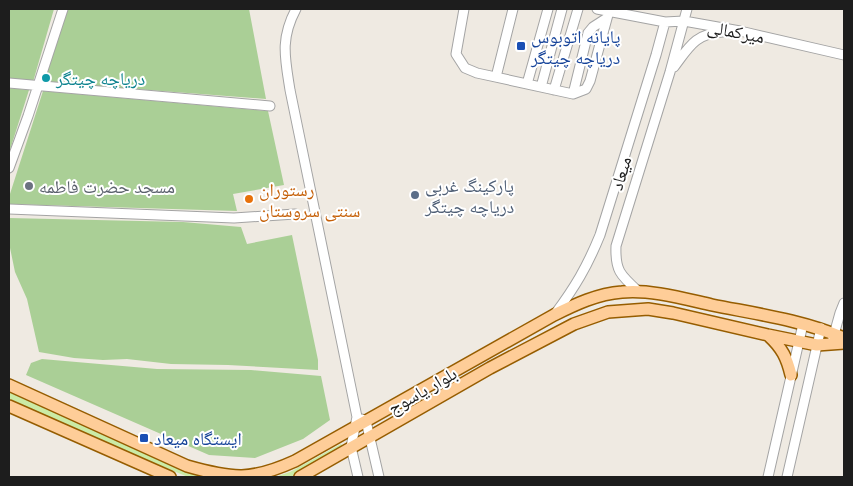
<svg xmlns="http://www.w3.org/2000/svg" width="853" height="486" font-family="'Golos Text','Noto Naskh Arabic',sans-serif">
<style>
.grass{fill:#cbeba6}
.forest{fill:#aacf96}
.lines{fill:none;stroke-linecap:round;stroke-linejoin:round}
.minor-casing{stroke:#a4a4a4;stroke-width:11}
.major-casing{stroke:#965d00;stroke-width:14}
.minor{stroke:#fff;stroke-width:9}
.major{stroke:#fecd98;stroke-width:11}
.transit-dot{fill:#1a4fb4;stroke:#fff;stroke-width:2}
.culture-dot{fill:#0f9aa8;stroke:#fff;stroke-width:2}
.worship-dot{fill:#6b7280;stroke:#fff;stroke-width:2}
.service-dot{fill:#5c6f8a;stroke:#fff;stroke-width:2}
.food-dot{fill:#e8710a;stroke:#fff;stroke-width:2}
.labels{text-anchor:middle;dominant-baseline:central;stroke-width:4;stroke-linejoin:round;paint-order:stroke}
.street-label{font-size:18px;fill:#1d1d1d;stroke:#fff}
.transit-label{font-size:18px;fill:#164399;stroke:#fff;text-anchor:start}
.culture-label{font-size:18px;fill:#0d838f;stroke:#fff;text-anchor:start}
.service-label{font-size:18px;fill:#4e5e75;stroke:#fff;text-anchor:start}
.worship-label{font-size:18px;fill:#5b616d;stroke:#fff;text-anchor:start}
.food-label{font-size:18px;fill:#c56008;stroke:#fff;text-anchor:start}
</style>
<rect width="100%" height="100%" fill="#efeae2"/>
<path class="grass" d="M 9,392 L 205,477 L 188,477 L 80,432 L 9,399 Z
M 341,444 L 344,447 L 297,474 L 290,477 L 275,477 L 290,472 Z"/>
<path class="forest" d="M 9,9 L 54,9 L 33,82 L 9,80 Z
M 68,9 L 249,9 L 266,99 L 44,82 Z
M 9,88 L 29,90 L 9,153 Z
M 43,91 L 268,111 L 284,185 L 233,194 L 237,211 L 9,204 L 9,197 Z
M 9,218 L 183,222 L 241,227 L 247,244 L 292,235 L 318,360 L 318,370 L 228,365 L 171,364 L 127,359 L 103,360 L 74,358 L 39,352 L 27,299 L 15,272 L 9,243 Z
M 42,359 L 157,369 L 251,370 L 321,376 L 330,420 L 303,439 L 255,458 L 209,455 L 26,375 L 31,363 Z"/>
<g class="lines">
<defs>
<path id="minor" d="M 296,9 C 280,39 285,58 290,90 L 357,417 L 351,447 L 358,477
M 464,9 L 456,54 L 465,68 L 477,73 L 573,94 L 586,89 L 590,81 L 609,11
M 597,9 L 665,22 L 684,21 L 740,31 L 844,55
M 674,67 C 689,47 696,33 723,32
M 496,77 L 513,9
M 9,83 L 270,106
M 527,84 L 548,9
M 541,87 L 562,9
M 554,90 L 578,9
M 573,94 L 588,33 L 593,27 L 607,18
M 9,168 L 28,116 L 63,9
M 9,209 L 234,218 L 295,214
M 638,291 C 620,275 615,270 616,246 L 670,72 L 687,9
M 555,314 C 575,287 587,267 600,235 L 656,55 L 665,22
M 833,338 L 840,313 L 844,303
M 362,419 L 366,421 L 379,477
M 768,477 L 803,324
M 787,477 L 821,328"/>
<path id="major" d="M 769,336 C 782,348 787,358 791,375
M 9,385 L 187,466 C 233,479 251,481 295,461 L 554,315 C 576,304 597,294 622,292 C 650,289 685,299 712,305 C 757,314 802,320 844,338
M 9,406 L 170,477
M 300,477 L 490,368 L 574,324 L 608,312 L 648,309 L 673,313 L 768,335 L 817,345 L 844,343"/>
</defs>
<use href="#minor" class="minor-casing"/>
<use href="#major" class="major-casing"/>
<use href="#minor" class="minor"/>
<use href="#major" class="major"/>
</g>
<g class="transit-dot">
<rect x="516" y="41" width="10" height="10" rx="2.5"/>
<rect x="139" y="433" width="10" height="10" rx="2.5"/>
</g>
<circle class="culture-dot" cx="46" cy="78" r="5"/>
<circle class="worship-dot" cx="29" cy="186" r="5"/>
<circle class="service-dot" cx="415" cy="195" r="5"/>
<circle class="food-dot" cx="249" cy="199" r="5"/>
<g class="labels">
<g class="street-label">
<text transform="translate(736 31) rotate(11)">میرکمالی</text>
<text transform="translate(620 173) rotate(-73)">میعاد</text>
<text transform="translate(422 390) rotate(-30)">بلوار یاسوج</text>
</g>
<g class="transit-label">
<text x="531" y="36">پایانه اتوبوس<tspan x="531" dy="21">دریاچه چیتگر</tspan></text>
<text x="154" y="438">ایستگاه میعاد</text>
</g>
<g class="culture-label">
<text x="56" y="78">دریاچه چیتگر</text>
</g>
<g class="service-label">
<text x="425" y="185">پارکینگ غربی<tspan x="425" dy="21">دریاچه چیتگر</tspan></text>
</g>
<g class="worship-label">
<text x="39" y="186">مسجد حضرت فاطمه</text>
</g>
<g class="food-label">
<text x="259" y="189">رستوران<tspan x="259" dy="21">سنتی سروستان</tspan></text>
</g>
</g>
<rect width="853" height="486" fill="none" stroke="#1d1d1d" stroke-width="20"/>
</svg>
